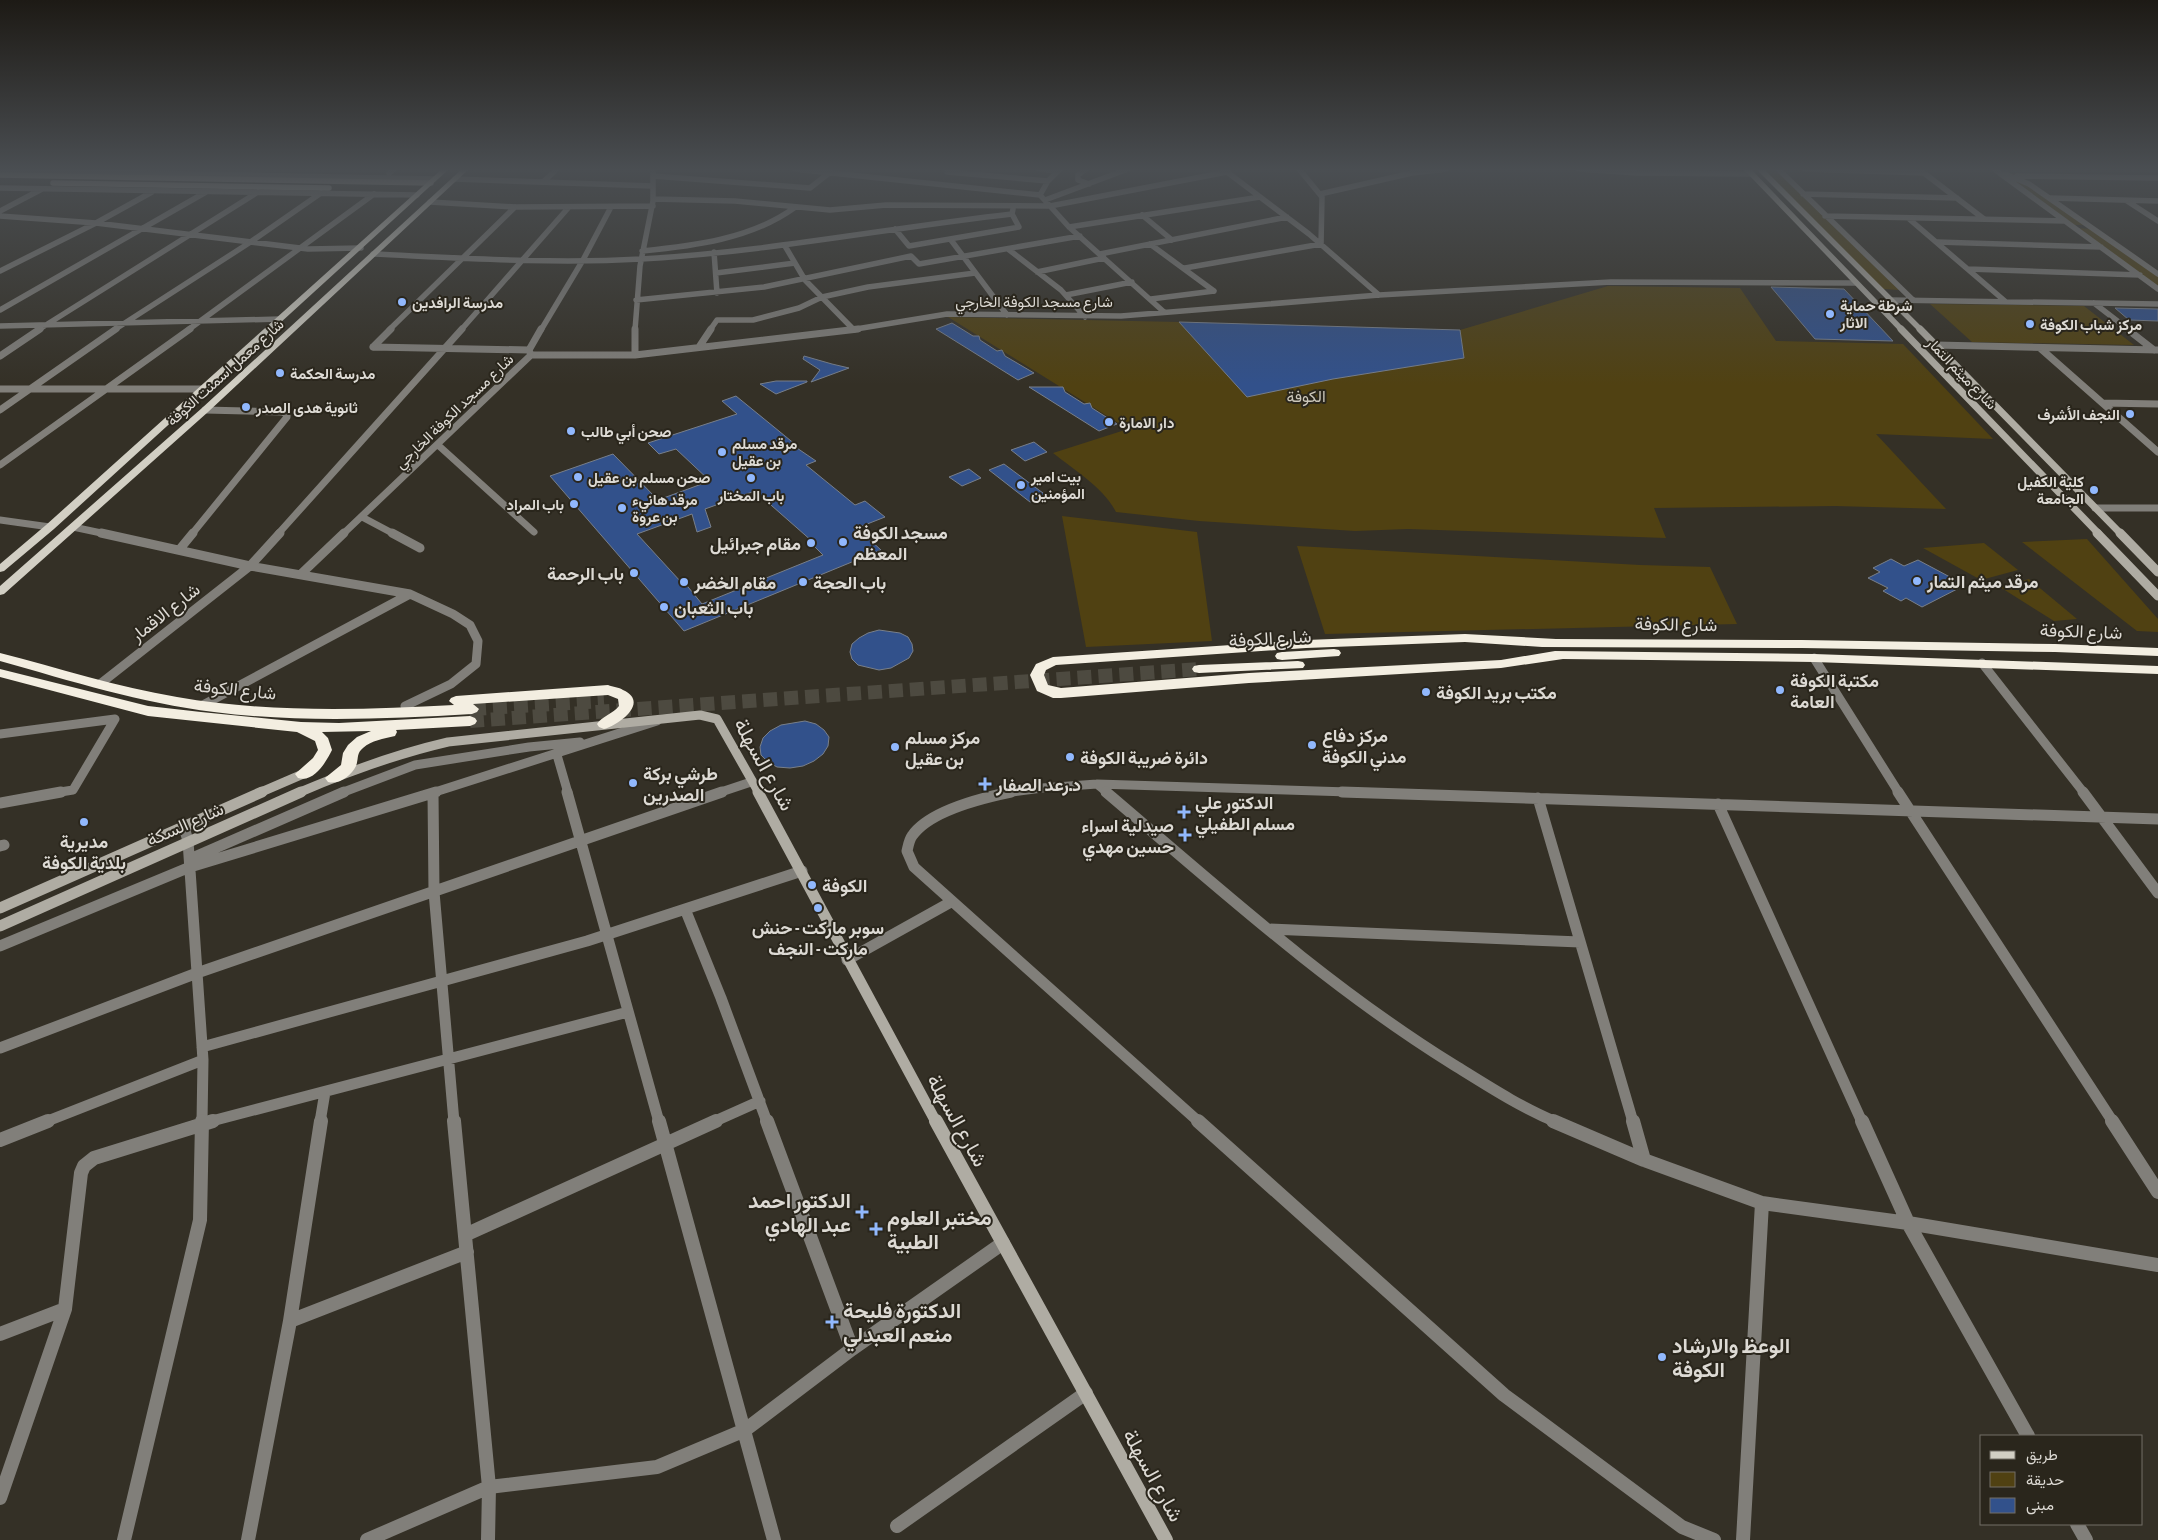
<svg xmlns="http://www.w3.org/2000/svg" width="2158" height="1540" font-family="'Asap Condensed',Vazirmatn,sans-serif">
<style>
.green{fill:#504112}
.building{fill:#32518b;stroke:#787f8a;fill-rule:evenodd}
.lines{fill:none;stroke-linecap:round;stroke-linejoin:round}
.highway-tunnel{stroke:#4d4a40;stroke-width:14;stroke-dasharray:14 7;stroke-linecap:butt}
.street-far4{stroke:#817f7a;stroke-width:5.5}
.street-far3{stroke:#817f7a;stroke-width:7}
.street-far2{stroke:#817f7a;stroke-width:9}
.street-far1{stroke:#817f7a;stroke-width:11}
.street{stroke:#817f7a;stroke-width:14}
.secondary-far4{stroke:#afaca3;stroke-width:5.5}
.secondary-far3{stroke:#afaca3;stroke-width:7}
.secondary-far2{stroke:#afaca3;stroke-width:9}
.secondary-far1{stroke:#afaca3;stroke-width:11}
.secondary{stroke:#afaca3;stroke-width:14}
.primary{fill:#d2cfc4;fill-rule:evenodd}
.highway{fill:#f3eee1;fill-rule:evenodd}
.poi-dot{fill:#91b8fd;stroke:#2a261c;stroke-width:2}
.labels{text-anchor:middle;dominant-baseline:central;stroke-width:4;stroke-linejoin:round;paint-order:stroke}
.far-street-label{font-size:15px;fill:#dddad4;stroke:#2a261c}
.far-poi-label{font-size:15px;font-weight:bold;fill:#dddad4;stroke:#2a261c;text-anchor:start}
.far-neighbourhood-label{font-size:16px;fill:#ccc7ba;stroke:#2a261c}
.poi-label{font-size:18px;font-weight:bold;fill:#dddad4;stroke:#2a261c;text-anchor:start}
.street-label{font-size:18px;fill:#dddad4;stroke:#2a261c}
.near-street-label{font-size:21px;fill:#dddad4;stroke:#2a261c}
.near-poi-label{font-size:21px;font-weight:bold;fill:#dddad4;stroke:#2a261c;text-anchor:start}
</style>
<rect width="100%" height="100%" fill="#343026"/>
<path class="green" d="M 1762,169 L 1775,169 L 1899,290 L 1883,289 Z
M 2010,180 L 2020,180 L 2085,225 L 2074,225 Z
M 2078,228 L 2090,229 L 2158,276 L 2158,287 Z
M 1608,286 L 1740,288 L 1776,341 L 1903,344 L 1993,439 L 1876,434 L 1946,509 L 1835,506 L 1654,508 L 1666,538 L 1408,529 L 1355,531 L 1199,521 L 1116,512 C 1103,487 1074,470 1053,453 L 1128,429 L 948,317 L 1179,322 L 1247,397 L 1333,379 L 1464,358 L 1460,330 Z
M 1930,304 L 2084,306 L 2134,345 L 1972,342 Z
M 1062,516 L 1197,532 L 1212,641 L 1086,647 Z
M 2087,539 L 2158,619 L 2158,632 L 2137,631 L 2022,542 Z
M 1984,543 L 2018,570 L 1981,580 L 1923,548 Z
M 1297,546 L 1640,565 L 1710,567 L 1737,624 L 1325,634 Z
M 2029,579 L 2077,619 L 2054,621 L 2000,587 Z"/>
<path class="building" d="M 1771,287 L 1844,289 L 1893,341 L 1815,339 Z
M 2115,308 L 2158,309 L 2158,321 L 2129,320 Z
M 1179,322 L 1460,330 L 1464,358 L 1333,379 L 1247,397 Z
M 952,323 L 973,336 L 979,336 L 980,340 L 997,351 L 1002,350 L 1005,356 L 1034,373 L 1018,380 L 936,329 Z
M 804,356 L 832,364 L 849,368 L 811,382 L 820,370 L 803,359 Z
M 776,381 L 807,381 L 807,382 L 776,394 L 760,384 Z
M 1029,387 L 1063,387 L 1065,392 L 1084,404 L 1090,403 L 1092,408 L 1117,424 L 1099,431 Z
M 736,396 L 796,445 L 794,446 L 816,461 L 806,465 L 855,505 L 865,501 L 885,517 L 857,528 L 881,550 L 684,631 L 550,476 L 613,454 L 658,500 L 710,481 L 676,449 L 659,454 L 648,443 L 737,414 L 722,401 ZM 755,491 L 813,542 L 811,543 L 823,555 L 702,604 L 684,582 L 681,582 L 637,534 L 692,514 L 697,532 L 711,527 L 705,509 Z
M 1034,442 L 1047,452 L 1025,461 L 1011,450 Z
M 1004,464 L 1047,496 L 1030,502 L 989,470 Z
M 969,469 L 981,478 L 962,486 L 949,477 Z
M 1891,559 L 1904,566 L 1918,560 L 1965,585 L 1922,607 L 1906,598 L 1901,601 L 1883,591 L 1888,588 L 1868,578 L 1880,572 L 1873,568 Z
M 879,630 L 900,633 L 908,637 L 912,644 L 913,651 L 909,658 L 891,668 L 879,670 L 858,665 L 852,659 L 850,652 L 852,644 L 859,638 L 868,633 Z
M 805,721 L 816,724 L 824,730 L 829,737 L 828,746 L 823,754 L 814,761 L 803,766 L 790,768 L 777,767 L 768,762 L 761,755 L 760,747 L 763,738 L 770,731 L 781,725 Z"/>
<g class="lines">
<path class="highway-tunnel" d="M 472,709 L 604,701
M 470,721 L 1199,669"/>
<path class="street-far4" d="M 794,169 L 1040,195 L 1069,227 L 1164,312
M 948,169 L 947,172 L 1048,181
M 1039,169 L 1058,171
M 1086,169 L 1078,175 L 1078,180 L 1089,184
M 1578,169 L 1637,173 L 1750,174
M 1778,169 L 1913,300
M 1805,169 L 1924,173
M 1994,169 L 2158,289
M 0,170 L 434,179
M 1920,170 L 1984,219
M 1227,172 L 1309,234 L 1379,295
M 389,173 L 394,169
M 2005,174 L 2029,184 L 2158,274
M 653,176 L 810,188 L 829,173
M 2017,176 L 2158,178
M 455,179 L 653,186
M 543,182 L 557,169
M 0,188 L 417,195
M 1320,194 L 1412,173 L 1447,169
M 1803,194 L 1957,198
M 1040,195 L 1048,181 L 1060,169
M 2050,198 L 2158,201
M 653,199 L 735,201 L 830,210 L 886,205 L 1050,206 L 1227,172 L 1229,169
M 1045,200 L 1128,169
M 2127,201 L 2158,221
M 430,202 L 515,207 L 653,206
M 0,211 L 42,189
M 1142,215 L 1172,240
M 0,216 L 96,223 L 308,249 L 361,248
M 1825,216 L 2065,221
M 1908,218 L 2006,302
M 1069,227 L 1260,197
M 895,229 L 909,246 L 1019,227 L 1012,214 L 1013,209
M 951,240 L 1007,315
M 1937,242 L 2101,247
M 1150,244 L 1214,291
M 785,246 L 805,280 L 854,330
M 1008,249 L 1061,290 L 1085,317
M 642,251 C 693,246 751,239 794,208
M 714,252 L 717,293
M 373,254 C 462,258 552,264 641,259 C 766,252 888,228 1012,214
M 1100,254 L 1287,217
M 1185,268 L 1321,244 L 1322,197 L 1299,169
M 1968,269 L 2140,275
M 0,271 L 96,223 L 152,192
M 1037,272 L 1104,258
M 716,273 L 795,263
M 1066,295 L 1132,282
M 1151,299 L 1214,291
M 636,300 L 764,287 L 911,256 L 919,264 L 1080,236
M 1890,300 L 2158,304
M 2094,303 L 2129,330
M 0,310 L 206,192
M 0,326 L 280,319
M 38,330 L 258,192
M 114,330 L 249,243 L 321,193
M 188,330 L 374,194
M 389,330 L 515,207
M 461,330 L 569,207
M 541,330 L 583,260 L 611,207
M 635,330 L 640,266 L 653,201 L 653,169
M 710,330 L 717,320 L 753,320 L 799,308 L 822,297 L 868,287 L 975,273
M 850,330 L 947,314 L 1121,316 L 1379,295 L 1611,282 L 1855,283"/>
<path class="street-far3" d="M 2127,329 L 2154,350
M 1936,345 L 2158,350
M 373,347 L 391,329
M 373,347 L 529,350
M 699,347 L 711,329
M 2040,348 L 2158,452
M 531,355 L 529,350 L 541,329
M 635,355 L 635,329
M 0,356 L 40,329
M 0,389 L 201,389
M 2103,403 L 2158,404
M 0,410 L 116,329
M 438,445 L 534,532
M 0,465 L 190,329
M 2095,508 L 2158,508
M 362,517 L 394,534
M 0,520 L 50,527
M 73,527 L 106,534
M 192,534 L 287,417 L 287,414 L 282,412 L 205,410
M 278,534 L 462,329
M 343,534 L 531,355 L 635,355 L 858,329"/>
<path class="street-far2" d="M 101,533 L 250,566 L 410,594 L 453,614 L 470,625 L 478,641 L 476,664 L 451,684 L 405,706
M 392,533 L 420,548
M 179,550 L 193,533
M 301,574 L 344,533
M 1814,658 L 1899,793
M 1982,663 L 2084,793
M 100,684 L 250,566 L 280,533
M 203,705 L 410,594
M 0,734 L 115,719
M 557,755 L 568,793
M 1097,784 L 1108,793
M 54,793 L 73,790 L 115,719
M 341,793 L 415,765 L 529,747 L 580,742
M 432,793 L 657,721
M 718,793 L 751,782
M 1005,793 L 1042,788 L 1097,784 L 1380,793"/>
<path class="street-far1" d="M 567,792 L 659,1122
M 1011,792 C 982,798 929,811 912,836 C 909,840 908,847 907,851 L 914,867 L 1199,1122
M 1106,792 C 1219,888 1328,987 1454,1065 C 1488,1086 1520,1107 1556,1122
M 1342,792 L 2158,819
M 1898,792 L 2113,1122
M 2083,792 L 2158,893
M 433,793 L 434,892 L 454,1122
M 1538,798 L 1633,1122
M 0,803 L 61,792
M 1718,804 L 1862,1122
M 184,827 L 188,841 L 203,1060 L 202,1122
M 0,846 L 4,845
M 190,859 L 344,792
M 685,909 L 721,998 L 767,1122
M 1268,929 L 1580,942
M 0,946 L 190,867 L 436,792
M 847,960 L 951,902
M 202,1047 L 587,941 L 802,871
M 0,1048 L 197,973 L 722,792
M 45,1122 L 203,1060
M 208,1122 L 628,1012
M 320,1122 L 325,1092
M 713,1122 L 760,1101"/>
<path class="street" d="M 454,1121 L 489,1487 L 488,1540
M 659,1121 L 774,1540
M 1198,1121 L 1504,1395 L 1682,1527 L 1714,1540
M 1553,1121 L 1644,1160 L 1762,1203 L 1908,1223 L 2158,1265
M 1633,1121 L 1644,1160
M 1862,1121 L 1908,1223 L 2028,1436
M 2112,1121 L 2158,1192
M 0,1140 L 48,1121
M 465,1235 L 716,1121
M 290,1321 L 467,1252
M 0,1334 L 65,1309
M 852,1349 L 1003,1243
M 0,1498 L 65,1309 L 81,1173 L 84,1166 L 94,1158 L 213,1121
M 2077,1524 L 2086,1540
M 897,1526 L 1086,1393
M 124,1540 L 200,1220 L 202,1121
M 248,1540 L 290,1321 L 321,1121
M 367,1540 L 489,1487 L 657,1467 L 745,1430 L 852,1349 L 767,1121
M 1743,1540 L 1762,1203"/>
<path class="secondary-far4" d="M 1747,169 L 1902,330
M 1760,169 L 1921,330
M 0,175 L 431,183
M 53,183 L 329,188"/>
<path class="secondary-far3" d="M 1901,329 L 2099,534
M 1920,329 L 2121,534"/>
<path class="secondary-far2" d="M 2097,533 L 2158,596
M 2120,533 L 2158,572
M 259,793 L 303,774
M 298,793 C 347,772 396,754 448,742 L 700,715 L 717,719 L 759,793"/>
<path class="secondary-far1" d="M 758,792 L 936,1122
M 0,908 L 262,792
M 0,926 L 301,792"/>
<path class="secondary" d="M 936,1121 L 1166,1540"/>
<path class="primary" d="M 442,169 L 449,169 L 54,529 L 4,571 L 0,572 L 0,564 L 46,525 Z
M 462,169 L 469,169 L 208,412 L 4,594 L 0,595 L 0,586 L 202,408 Z"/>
<path class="highway" d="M 1465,634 L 1556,639 L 1802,640 L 2055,644 L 2158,648 L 2158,656 L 2055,652 L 1802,648 L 1542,647 L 1465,642 L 1306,648 L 1056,665 L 1046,670 L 1044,675 L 1048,685 L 1061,688 L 1249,673 L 1501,660 L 1555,651 L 1814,654 L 2158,666 L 2158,674 L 1814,662 L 1563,659 L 1501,668 L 1249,683 L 1061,698 L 1053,698 L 1037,691 L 1030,675 L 1036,664 L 1053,657 L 1306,640 Z
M 1334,649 L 1339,650 L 1341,653 L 1339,656 L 1282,660 L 1277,659 L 1275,656 L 1277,653 L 1282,652 Z
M 0,653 C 59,668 117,687 177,697 C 269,713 362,710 454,705 L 449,701 L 451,698 L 456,696 L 608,685 C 613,687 619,687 623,690 C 650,702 619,725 604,729 L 599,727 L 597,724 C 602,716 613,714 619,706 L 618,699 L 608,695 L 473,704 L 479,709 L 477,712 L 472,714 C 386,719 300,723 214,712 C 141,703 71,681 0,661 Z
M 1298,661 L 1303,662 L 1305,665 L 1303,668 L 1199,673 L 1194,672 L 1192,669 L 1194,666 L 1199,665 Z
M 0,669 L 148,706 L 201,712 L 301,722 L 339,723 L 470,716 L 475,718 L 477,721 L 475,724 L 470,726 L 396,730 L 397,732 L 395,736 C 383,739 372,740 363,748 C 356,754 359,758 356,766 C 351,776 339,785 328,782 L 325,778 L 341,765 L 343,753 L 348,745 L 357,737 L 371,731 L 322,732 L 328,738 L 332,750 C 326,762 314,783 298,778 L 295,774 L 313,758 L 318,750 L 315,741 L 297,732 L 148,716 L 0,677 Z"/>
</g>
<linearGradient id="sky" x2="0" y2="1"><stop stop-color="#1d1a15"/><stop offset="0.44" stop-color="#4a4e52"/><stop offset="1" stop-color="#4a4e52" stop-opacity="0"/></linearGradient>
<rect width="2158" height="385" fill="url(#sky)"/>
<g class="poi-dot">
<circle cx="402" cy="302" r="5"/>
<circle cx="1830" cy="314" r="5"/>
<circle cx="2030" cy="324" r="5"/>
<circle cx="280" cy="373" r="5"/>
<circle cx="246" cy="407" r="5"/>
<circle cx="2130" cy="414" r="5"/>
<circle cx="1109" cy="422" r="5"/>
<circle cx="571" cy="431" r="5"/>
<circle cx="722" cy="452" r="5"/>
<circle cx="578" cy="477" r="5"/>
<circle cx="751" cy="478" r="5"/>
<circle cx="1021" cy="485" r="5"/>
<circle cx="2094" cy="490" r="5"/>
<circle cx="574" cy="504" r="5"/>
<circle cx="622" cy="508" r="5"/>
<circle cx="843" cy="542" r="5"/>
<circle cx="811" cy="543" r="5"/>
<circle cx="634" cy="573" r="5"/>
<circle cx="1917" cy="581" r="5"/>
<circle cx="684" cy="582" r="5"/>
<circle cx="803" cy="582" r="5"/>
<circle cx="664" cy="607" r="5"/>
<circle cx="1780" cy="690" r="5"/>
<circle cx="1426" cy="692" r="5"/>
<circle cx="1312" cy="745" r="5"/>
<circle cx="895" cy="747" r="5"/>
<circle cx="1070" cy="757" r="5"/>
<circle cx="633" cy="783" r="5"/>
<path d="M982.5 776.5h5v5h5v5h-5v5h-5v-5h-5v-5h5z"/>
<path d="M1181.5 804.5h5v5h5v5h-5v5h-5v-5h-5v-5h5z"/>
<circle cx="84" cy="822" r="5"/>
<path d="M1182.5 827.5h5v5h5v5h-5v5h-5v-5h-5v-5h5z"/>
<circle cx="812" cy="885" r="5"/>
<circle cx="818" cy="908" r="5"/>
<path d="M859.5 1204.5h5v5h5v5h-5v5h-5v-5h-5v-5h5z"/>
<path d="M873.5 1221.5h5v5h5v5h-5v5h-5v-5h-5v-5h5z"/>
<path d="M829.5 1314.5h5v5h5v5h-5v5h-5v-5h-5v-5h5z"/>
<circle cx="1662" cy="1357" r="5"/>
</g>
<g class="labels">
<g class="far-street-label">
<text x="1034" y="301">شارع مسجد الكوفة الخارجي</text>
<text transform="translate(225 372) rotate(-42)">شارع معمل اسمنت الكوفة</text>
<text transform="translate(1962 373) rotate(46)">شارع ميثم التمار</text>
<text transform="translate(454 411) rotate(-44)">شارع مسجد الكوفة الخارجي</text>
</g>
<g class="far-poi-label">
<text x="412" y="302">مدرسة الرافدين</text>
<text x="1840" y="305">شرطة حماية<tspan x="1840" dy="17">الاثار</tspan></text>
<text x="2040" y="324">مركز شباب الكوفة</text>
<text x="290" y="373">مدرسة الحكمة</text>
<text x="256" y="407">ثانوية هدى الصدر</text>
<text x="2120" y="414" text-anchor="end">النجف الأشرف</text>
<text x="1119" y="422">دار الامارة</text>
<text x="581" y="431">صحن أبي طالب</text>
<text x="732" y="443">مرقد مسلم<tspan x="732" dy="17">بن عقيل</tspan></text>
<text x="1031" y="476">بيت امير<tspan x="1031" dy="17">المؤمنين</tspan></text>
<text x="588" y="477">صحن مسلم بن عقيل</text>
<text x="2084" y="481" text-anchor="end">كلية الكفيل<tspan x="2084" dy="17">الجامعة</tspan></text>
<text x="751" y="495" text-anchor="middle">باب المختار</text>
<text x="632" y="499">مرقد هانيء<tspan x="632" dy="17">بن عروة</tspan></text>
<text x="564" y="504" text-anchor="end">باب المراد</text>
</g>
<g class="far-neighbourhood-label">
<text x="1306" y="396">الكوفة</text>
</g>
<g class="poi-label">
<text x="853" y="532">مسجد الكوفة<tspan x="853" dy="21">المعظم</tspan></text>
<text x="801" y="543" text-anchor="end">مقام جبرائيل</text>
<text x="624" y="573" text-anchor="end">باب الرحمة</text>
<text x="1927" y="581">مرقد ميثم التمار</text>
<text x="694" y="582">مقام الخضر</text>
<text x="813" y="582">باب الحجة</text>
<text x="674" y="607">باب الثعبان</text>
<text x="1790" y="680">مكتبة الكوفة<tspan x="1790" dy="21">العامة</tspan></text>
<text x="1436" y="692">مكتب بريد الكوفة</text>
<text x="1322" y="735">مركز دفاع<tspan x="1322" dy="21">مدني الكوفة</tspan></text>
<text x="905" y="737">مركز مسلم<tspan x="905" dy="21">بن عقيل</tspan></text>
<text x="1080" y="757">دائرة ضريبة الكوفة</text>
<text x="643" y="773">طرشي بركة<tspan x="643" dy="21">الصدرين</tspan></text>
<text x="996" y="784">د.رعد الصفار</text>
<text x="1195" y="802">الدكتور علي<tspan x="1195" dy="21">مسلم الطفيلي</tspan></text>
<text x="1174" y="825" text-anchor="end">صيدلية اسراء<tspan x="1174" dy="21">حسين مهدي</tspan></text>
<text x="84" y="841" text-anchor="middle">مديرية<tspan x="84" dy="21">بلدية الكوفة</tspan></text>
<text x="822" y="885">الكوفة</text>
<text x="818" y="927" text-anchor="middle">سوبر ماركت - حنش<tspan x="818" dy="21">ماركت - النجف</tspan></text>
</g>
<g class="street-label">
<text transform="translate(165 612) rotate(-38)">شارع الاقمار</text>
<text transform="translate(1676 624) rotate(1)">شارع الكوفة</text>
<text transform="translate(2081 631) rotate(2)">شارع الكوفة</text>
<text transform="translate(1270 638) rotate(-3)">شارع الكوفة</text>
<text transform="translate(235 689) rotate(6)">شارع الكوفة</text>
<text transform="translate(185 824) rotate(-24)">شارع السكة</text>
</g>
<g class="near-street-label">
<text transform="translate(765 764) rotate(61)">شارع السهلة</text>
<text transform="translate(958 1120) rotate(61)">شارع السهلة</text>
<text transform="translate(1154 1475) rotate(61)">شارع السهلة</text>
</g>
<g class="near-poi-label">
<text x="851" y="1200" text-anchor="end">الدكتور احمد<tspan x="851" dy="24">عبد الهادي</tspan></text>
<text x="887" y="1217">مختبر العلوم<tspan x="887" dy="24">الطبية</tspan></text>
<text x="843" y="1310">الدكتورة فليحة<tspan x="843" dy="24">منعم العبدلي</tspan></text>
<text x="1672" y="1345">الوعظ والارشاد<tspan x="1672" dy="24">الكوفة</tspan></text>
</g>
</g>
<rect x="1980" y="1435" width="162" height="90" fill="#2a261c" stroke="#726e66"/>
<rect x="1990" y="1451" width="25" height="8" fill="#d2cfc4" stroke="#726e66"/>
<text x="2026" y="1460" font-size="15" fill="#dddad4">طريق</text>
<rect x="1990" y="1472" width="25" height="15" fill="#504112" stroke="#726e66"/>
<text x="2026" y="1485" font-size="15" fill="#dddad4">حديقة</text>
<rect x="1990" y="1498" width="25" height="15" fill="#32518b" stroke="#726e66"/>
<text x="2026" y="1510" font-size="15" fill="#dddad4">مبنى</text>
</svg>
